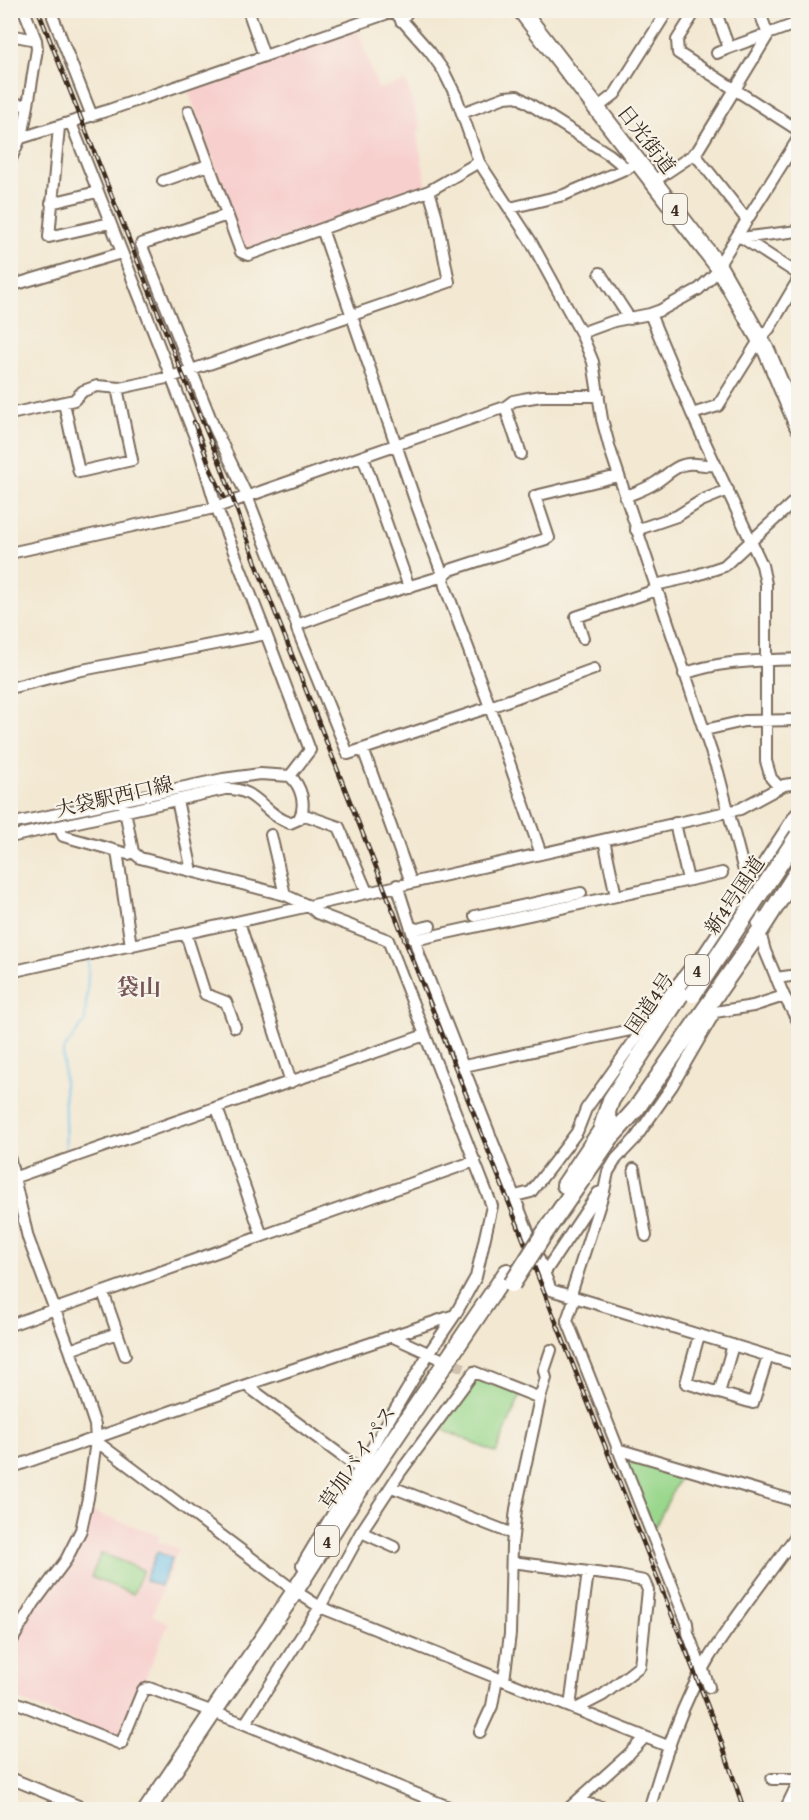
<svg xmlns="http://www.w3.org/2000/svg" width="809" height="1820" font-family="'Gentium Book Plus','Noto Serif JP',serif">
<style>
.built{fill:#f7d0ce}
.green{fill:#99d78c;stroke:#6a8055;stroke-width:1.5}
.water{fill:#6fc2eb;stroke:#557684;stroke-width:1.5}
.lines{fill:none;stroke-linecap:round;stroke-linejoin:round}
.stream{stroke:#6fc2eb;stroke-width:2}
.minor-tunnel{stroke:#cec2ae;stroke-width:10;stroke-dasharray:10 5;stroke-linecap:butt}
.minor-casing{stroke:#7b6c5d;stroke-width:14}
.highway-casing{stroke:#7b6c5d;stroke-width:20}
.minor{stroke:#fff;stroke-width:10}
.highway{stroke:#fff;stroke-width:16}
.rail-casing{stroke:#3b2a1e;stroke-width:4.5}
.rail{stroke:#f7f3e8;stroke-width:2;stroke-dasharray:7;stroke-linecap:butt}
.highway-bridge-casing{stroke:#7b6c5d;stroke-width:20;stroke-linecap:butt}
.highway-bridge{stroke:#fff;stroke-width:16}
.labels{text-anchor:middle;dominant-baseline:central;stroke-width:4.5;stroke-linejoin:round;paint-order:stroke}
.shield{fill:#f7f3e8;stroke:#73665b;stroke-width:1.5}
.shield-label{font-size:18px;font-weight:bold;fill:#3b2a1e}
.street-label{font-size:20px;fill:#3b2a1e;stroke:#f7f3e8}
.quarter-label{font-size:22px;font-weight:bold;fill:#765659;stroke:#f7f3e8}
</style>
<rect width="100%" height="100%" fill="#f7f3e8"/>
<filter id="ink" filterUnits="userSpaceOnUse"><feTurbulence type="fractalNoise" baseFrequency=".0167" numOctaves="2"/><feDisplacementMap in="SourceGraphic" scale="12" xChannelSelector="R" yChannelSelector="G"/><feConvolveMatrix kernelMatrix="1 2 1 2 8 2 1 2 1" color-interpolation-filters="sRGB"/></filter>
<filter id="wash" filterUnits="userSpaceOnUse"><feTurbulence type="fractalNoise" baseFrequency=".008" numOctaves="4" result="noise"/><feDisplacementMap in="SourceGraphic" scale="24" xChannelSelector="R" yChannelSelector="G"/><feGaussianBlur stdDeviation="1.35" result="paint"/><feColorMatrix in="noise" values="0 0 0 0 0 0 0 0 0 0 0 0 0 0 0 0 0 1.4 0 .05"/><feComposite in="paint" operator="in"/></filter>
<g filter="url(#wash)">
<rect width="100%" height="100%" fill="#f3e8d2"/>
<path class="built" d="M 357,28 L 378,89 L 406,81 L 421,129 L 416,131 L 427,187 L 248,251 L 243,249 L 187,87 Z
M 89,1511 L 160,1535 L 158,1541 L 179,1549 L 152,1615 L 169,1623 L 119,1739 L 11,1697 L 11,1650 L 17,1635 Z"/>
<path class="green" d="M 475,1377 L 521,1394 L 496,1453 L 439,1428 Z
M 622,1454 L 682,1473 L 653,1531 Z
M 101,1553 L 143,1570 L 133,1594 L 91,1577 Z"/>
<path class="water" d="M 157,1552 L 172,1558 L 160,1586 L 145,1580 Z"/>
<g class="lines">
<path class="stream" d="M 66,1152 L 63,1051 L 85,1021 L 89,959"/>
</g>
</g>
<g filter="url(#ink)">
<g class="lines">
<path class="minor-tunnel" d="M 441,1359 L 474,1372"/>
<defs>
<path id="minor" d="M 24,10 L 36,40 L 37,49 L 28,105
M 56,10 L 53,17 L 92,116
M 248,10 L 264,56
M 393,10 L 430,52 L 443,70 L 456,96 L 479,162 L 530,240 L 581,333 L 593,362 L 602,419 L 610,449 L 718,772 L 765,951 L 784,996 L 798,1021
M 696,10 L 677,40 L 678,53 L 798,130
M 715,10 L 729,48 L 798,23
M 759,10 L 768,35
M 401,21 L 409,10
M 10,35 L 36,40
M 717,53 L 729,48
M 10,104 L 28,105 L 23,132 L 10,161
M 597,108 L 615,94 L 668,10
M 189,111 L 241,252 L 248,255 L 429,191 L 479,162
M 462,113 L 505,97 L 517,96 L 610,155 L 627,169
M 59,127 L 49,237 L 110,223
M 21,138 L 106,111 L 394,11
M 694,153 L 747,220
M 163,181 L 208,165
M 654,181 L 693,155 L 698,150 L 768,35
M 51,203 L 97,192
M 510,208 L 564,195 L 632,166
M 227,215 L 141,244 L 214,427 L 247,496 L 297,625
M 322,229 L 416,503 L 443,576 L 445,586 L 490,707 L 541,854
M 738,235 L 798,274
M 741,238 L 798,231
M 718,266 L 798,139
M 600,273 L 630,319
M 10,286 L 121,253
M 650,314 L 692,414 L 762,565 L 766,584 L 766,761 L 771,778 L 779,787
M 581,333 L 614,321 L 650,314 L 661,310 L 699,289 L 720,269
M 64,403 L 79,472 L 132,460 L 117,388
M 505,407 L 521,454
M 10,414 L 74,400 L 83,391 L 97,386 L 120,388 L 171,377 L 449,282 L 436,214 L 429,191
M 692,414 L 718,406 L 760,339 L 769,329 L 798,280
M 363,457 L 409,587
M 625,497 C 636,492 646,489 655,483 C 665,477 672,468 683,465 C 694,461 704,467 715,465
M 636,530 L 677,516 L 701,501 L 728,490
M 10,553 L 214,508 L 473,418 L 505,407 L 513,401 L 523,399 L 541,396 L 599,396
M 655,585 L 691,577 L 724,566 L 798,498
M 266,634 L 310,750 L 290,776
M 583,638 L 576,617 L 656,590
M 594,669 L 490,707 L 348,754 L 297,629 L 297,625 L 368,599 L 443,576 L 450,570 L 549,538 L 535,496 L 618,476
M 684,674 C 721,660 760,661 798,659
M 10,688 L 77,671 L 266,634 L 216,506 L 198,445 L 71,123
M 705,730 L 744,721 L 798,720
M 363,749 L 411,882
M 123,800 L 133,852 L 140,858 L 285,895 L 309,906 L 740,809 L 784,785 L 798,783
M 177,800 L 192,871
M 302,814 L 339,827 L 367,892
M 675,823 L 688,880
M 10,824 L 223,779 L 260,774 L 290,776 C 301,786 307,805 299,819 L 290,823 C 263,814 257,787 225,789 L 10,837
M 59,827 L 63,836 L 128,854 L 133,852
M 271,835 L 285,895
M 604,840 L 616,896
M 117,851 L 131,946
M 397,885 L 420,957 L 551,1290 L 798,1365
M 475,916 L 581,893
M 239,922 L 291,1082
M 411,927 L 417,929 L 430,926
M 186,934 L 205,994 L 226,1002 L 235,1027
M 414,940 L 722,873
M 10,972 L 309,906 L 317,913 L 388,940 L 492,1206 L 476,1277 L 455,1315 L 246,1385 L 10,1468
M 776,978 L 798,975
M 464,1066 L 644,1027
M 217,1108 L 262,1236
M 10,1160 L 28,1238 L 70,1350 L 95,1425 L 96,1441 L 88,1498 L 81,1530 L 66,1560 L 34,1603 L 10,1644
M 634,1169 L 646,1236
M 10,1179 L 425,1035
M 515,1196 L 531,1192 L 568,1144 L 577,1132 L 586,1109 L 644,1027 L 689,969
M 545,1272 L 598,1193 L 604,1191
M 103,1292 L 125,1355
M 10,1325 L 475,1161
M 699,1335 L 686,1383 L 753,1403 L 768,1356
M 391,1336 L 439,1358
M 70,1350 L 117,1333
M 246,1385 L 361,1470
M 719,1393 L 733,1345
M 540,1398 L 546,1378 L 544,1371 L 551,1350
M 96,1441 L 295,1591 L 320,1607 L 670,1747
M 617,1449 L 798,1502
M 392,1487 L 513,1534
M 361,1532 L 394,1547
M 512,1562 L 619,1576 L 644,1581 L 648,1590 L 640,1666 L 603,1695 L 576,1709
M 302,1565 L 429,1353 L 455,1315
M 703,1670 L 709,1687
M 702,1671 L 688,1633 L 687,1623 L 567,1320 L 573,1303 L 572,1291 L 604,1191 L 608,1172 L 616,1159 L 635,1139 L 672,1086 L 715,1012 L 753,1006 L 784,996
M 10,1700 L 121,1744 L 143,1690 L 149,1688 L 245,1724 L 456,1810
M 570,1707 L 588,1572
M 245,1724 L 320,1607 L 361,1532 L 401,1471 L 474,1372 L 540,1398 L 516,1509 L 512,1545 L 510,1634 L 504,1680
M 480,1732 L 492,1706 L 497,1678
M 10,1778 L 88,1810
M 772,1779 L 798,1779
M 577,1801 L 613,1810
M 567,1810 L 628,1755 L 645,1737
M 649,1810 C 664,1758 682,1702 710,1656 C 737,1614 769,1574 798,1533
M 785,1810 L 798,1783"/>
<path id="highway" d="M 521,10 L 718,266 L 767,352 L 798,426
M 602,1127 L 611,1100 L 798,816
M 612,1136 L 636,1109 L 759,932 L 798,871
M 565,1185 L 609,1119
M 544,1234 L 617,1128
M 147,1810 L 295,1591 L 350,1504 L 507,1272"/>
</defs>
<use href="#minor" class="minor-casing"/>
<use href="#highway" class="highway-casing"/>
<use href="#minor" class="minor"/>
<use href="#highway" class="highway"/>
<defs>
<path id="rail" d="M 38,10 L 182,373 L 220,463 L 260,574 L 664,1595 L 719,1735 L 744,1810
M 194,422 L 211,470 L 224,497"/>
</defs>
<use href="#rail" class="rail-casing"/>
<use href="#rail" class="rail"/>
<defs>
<path id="highway-bridge" d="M 693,994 L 798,836
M 512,1284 L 544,1234"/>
</defs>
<use href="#highway-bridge" class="highway-bridge-casing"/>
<use href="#highway-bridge" class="highway-bridge"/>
</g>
</g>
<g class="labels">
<g class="shield">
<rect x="663" y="194" width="24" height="30" rx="4.5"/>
<rect x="685" y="955" width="24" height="30" rx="4.5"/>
<rect x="315" y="1526" width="24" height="30" rx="4.5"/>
</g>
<g class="shield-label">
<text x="675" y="209">4</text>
<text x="697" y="970">4</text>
<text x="327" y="1541">4</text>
</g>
<g class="street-label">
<text transform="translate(647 139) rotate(52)">日光街道</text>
<text transform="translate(114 796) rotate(-13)">大袋駅西口線</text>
<text transform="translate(734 895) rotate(-56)">新4号国道</text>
<text transform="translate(649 1003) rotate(-56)">国道4号</text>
<text transform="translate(357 1457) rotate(-56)">草加バイパス</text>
</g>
<g class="quarter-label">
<text x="139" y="987">袋山</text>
</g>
</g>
<rect width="809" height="1820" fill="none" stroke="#f7f3e8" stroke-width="36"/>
</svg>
